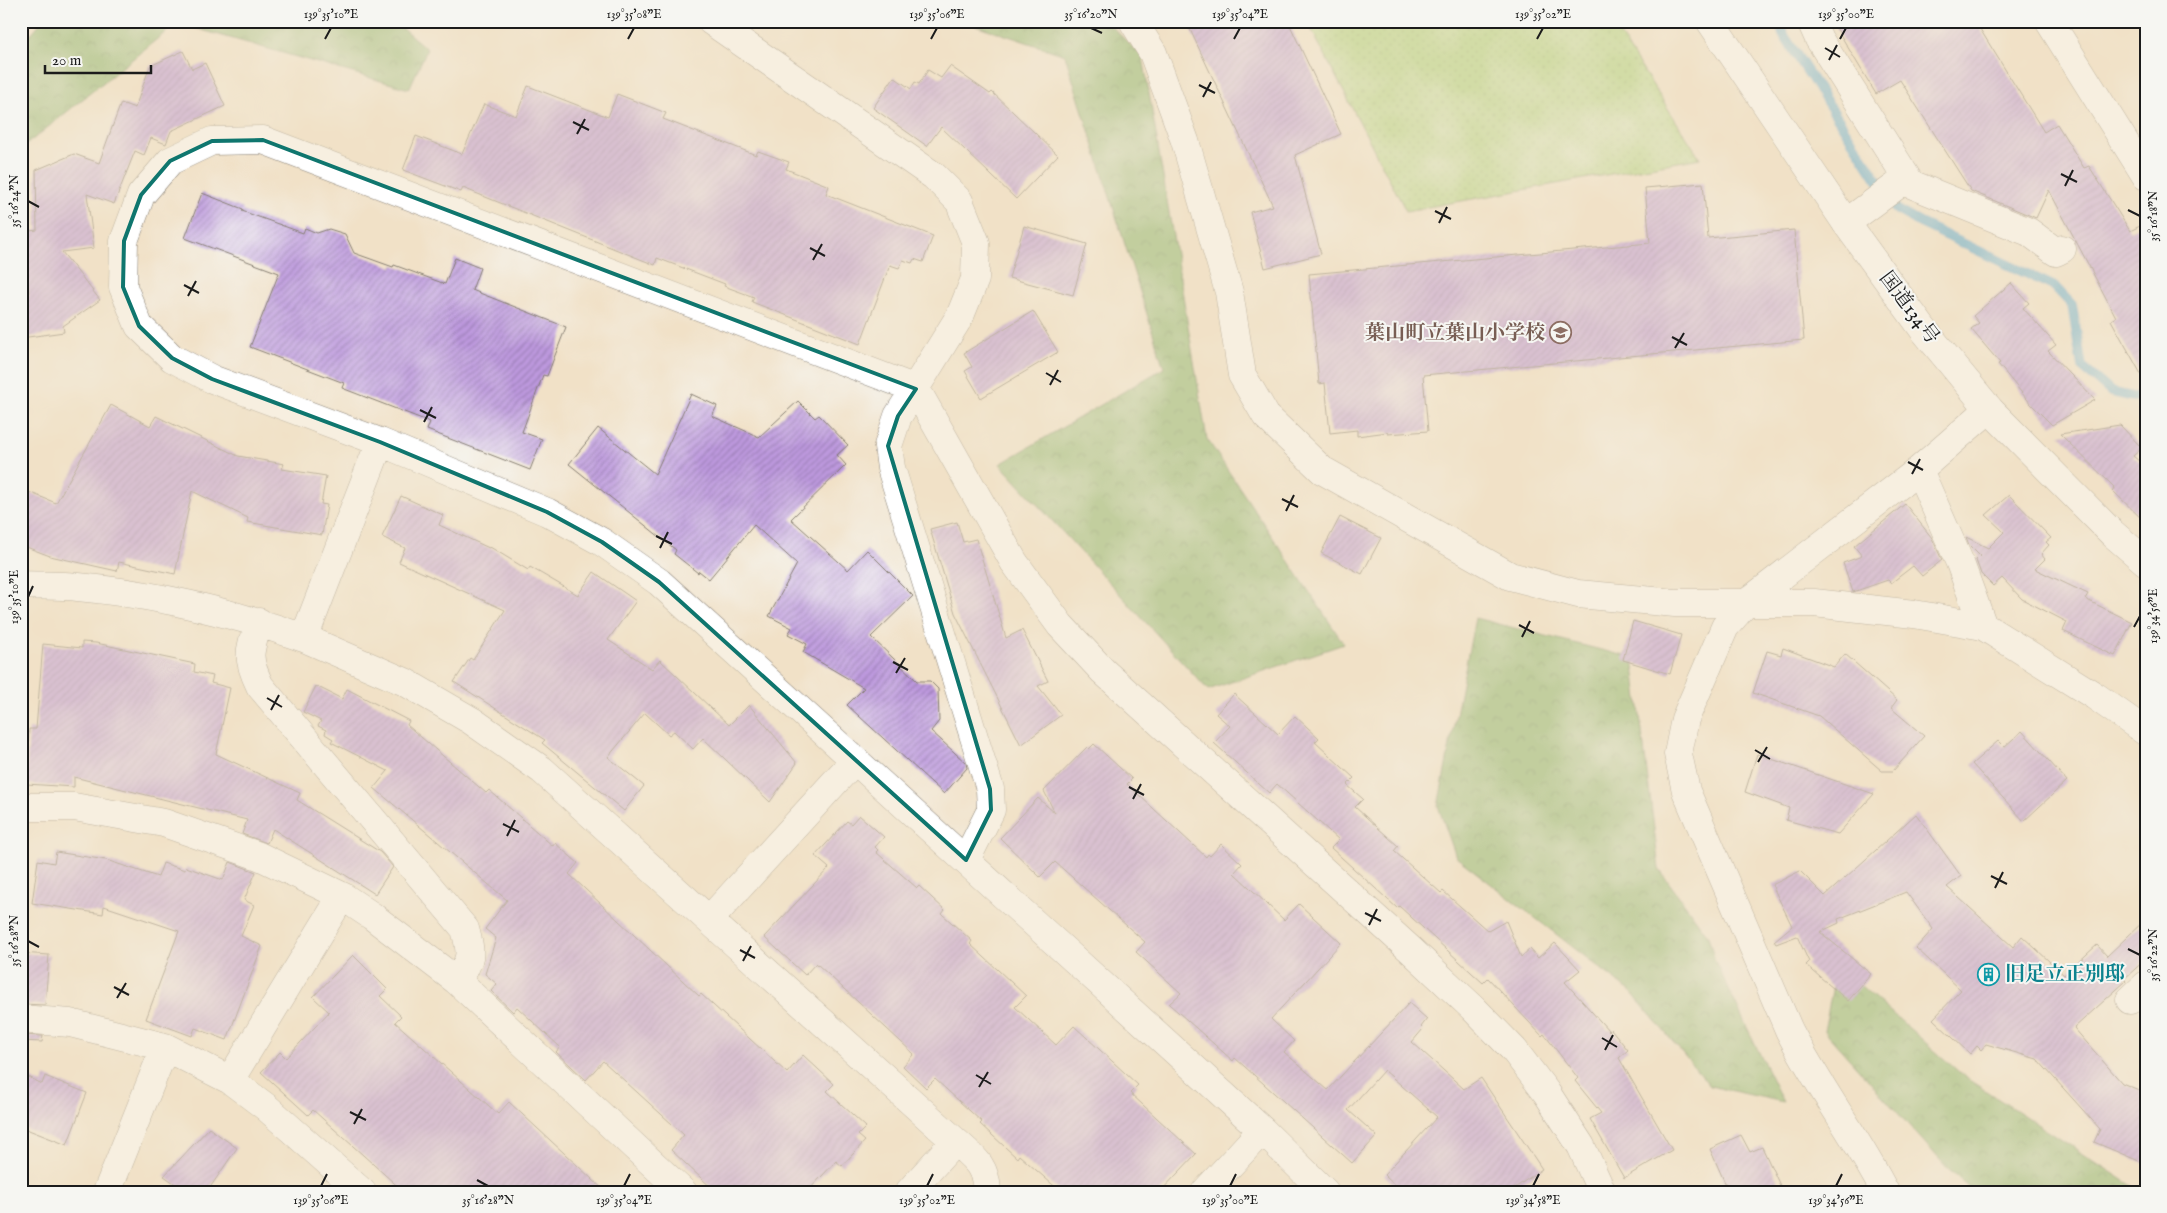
<svg xmlns="http://www.w3.org/2000/svg" width="2167" height="1213" font-family="'IM FELL English','Noto Serif JP',serif">
<style>
.forest{fill:url(#forest-crowns);stroke:#536945}
.park{fill:url(#park-dots);stroke:#65784e}
.lines{fill:none;stroke-linecap:round;stroke-linejoin:round}
.stream{stroke:#54a6cf;stroke-width:10}
.building{fill:url(#building-hatch)}
.minor-casing{stroke:#867e72;stroke-width:29}
.highway-casing{stroke:#867e72;stroke-width:29}
.minor{stroke:#fff;stroke-width:28}
.highway{stroke:#fff;stroke-width:28}
.marked{fill:none;stroke:#0f766e;stroke-width:4;stroke-linejoin:round}
.ticks{fill:none;stroke:#1c1c1c;stroke-width:2}
.labels{text-anchor:middle;dominant-baseline:central;stroke-width:4;stroke-linejoin:round;paint-order:stroke}
.street-label{font-size:20px;fill:#1c1c1c;stroke:#f6f6f2}
.education-label{font-size:20px;font-weight:bold;fill:#785e54;stroke:#f6f6f2;text-anchor:end}
.culture-label{font-size:20px;font-weight:bold;fill:#0d838f;stroke:#f6f6f2;text-anchor:start}
.neatline{fill:none;stroke:#1c1c1c;stroke-width:2}
.ticks-label{font-size:12px;text-anchor:middle;fill:#1c1c1c}
</style>
<defs>
<pattern id="forest-crowns" width="20" height="18" patternUnits="userSpaceOnUse" patternTransform="scale(1.25)"><rect width="20" height="18" fill="#8ab66e"/><path d="M2 6a3 3 0 1 1 6 0M12 15a3 3 0 1 1 6 0" fill="none" stroke="#70935a"/></pattern>
<pattern id="park-dots" width="8" height="8" patternUnits="userSpaceOnUse" patternTransform="scale(1.25)"><rect width="8" height="8" fill="#aed57f"/><path d="M2 2h.1M6 6h.1" fill="none" stroke="#95b66d" stroke-width="1.8" stroke-linecap="round"/></pattern>
<pattern id="building-hatch" width="6" height="6" patternUnits="userSpaceOnUse" patternTransform="scale(1.25)"><rect width="6" height="6" fill="#bd99de"/><path d="M-1 1l2-2M0 6l6-6M5 7l2-2" fill="none" stroke="#997cb3"/></pattern>
</defs>
<rect width="100%" height="100%" fill="#f6f6f2"/>
<filter id="ink" filterUnits="userSpaceOnUse"><feTurbulence type="fractalNoise" baseFrequency=".02" numOctaves="2"/><feDisplacementMap in="SourceGraphic" scale="10" xChannelSelector="R" yChannelSelector="G"/><feConvolveMatrix kernelMatrix="1 2 1 2 8 2 1 2 1" color-interpolation-filters="sRGB"/></filter>
<filter id="wash" filterUnits="userSpaceOnUse"><feTurbulence type="fractalNoise" baseFrequency=".0096" numOctaves="4" result="noise"/><feDisplacementMap in="SourceGraphic" scale="20" xChannelSelector="R" yChannelSelector="G"/><feGaussianBlur stdDeviation="1.12" result="paint"/><feColorMatrix in="noise" values="0 0 0 0 0 0 0 0 0 0 0 0 0 0 0 0 0 1.4 0 .05"/><feComposite in="paint" operator="in"/></filter>
<g filter="url(#wash)">
<rect width="100%" height="100%" fill="#f1e1c7"/>
<path class="forest" d="M 42,21 L 394,21 L 427,49 L 409,89 L 177,23 L 21,149 L 21,45 Z
M 963,21 L 1106,21 L 1143,57 L 1207,439 L 1344,644 L 1208,690 L 1000,464 L 1164,368 L 1065,55 Z
M 1475,618 L 1633,658 L 1659,869 L 1708,936 L 1715,961 L 1783,1102 L 1710,1086 L 1631,992 L 1456,857 L 1438,806 Z
M 1837,965 L 1966,1078 L 2142,1192 L 1975,1192 L 1950,1171 L 1824,1031 Z"/>
<path class="park" d="M 1307,21 L 1611,21 L 1700,158 L 1406,211 Z"/>
<g class="lines">
<path class="stream" d="M 1779,21 L 1783,34 L 1897,210 L 1920,223 L 2055,287 L 2072,305 L 2082,367 L 2111,392 L 2146,400"/>
</g>
<g id="blocks">
<path class="building" d="M 1186,21 L 1288,21 L 1341,134 L 1295,155 L 1321,254 L 1265,268 L 1250,212 L 1273,206 Z
M 1832,21 L 1975,21 L 2044,132 L 2057,124 L 2084,168 L 2089,166 L 2130,231 L 2146,223 L 2146,383 L 2111,320 L 2116,317 L 2049,190 L 2036,218 L 1971,191 L 1900,80 L 1876,94 Z
M 183,51 L 192,69 L 205,63 L 225,106 L 171,131 L 166,144 L 151,138 L 144,155 L 135,151 L 114,204 L 87,194 L 94,248 L 62,252 L 100,300 L 63,326 L 64,332 L 21,338 L 21,297 L 29,296 L 22,232 L 37,230 L 36,170 L 74,154 L 99,163 L 121,103 L 135,108 L 150,66 Z
M 950,66 L 990,94 L 992,92 L 1058,155 L 1016,199 L 941,127 L 927,146 L 873,108 L 894,77 L 911,89 L 915,82 L 919,84 L 928,70 L 941,78 Z
M 528,86 L 608,117 L 617,94 L 666,113 L 663,119 L 756,155 L 758,151 L 789,162 L 786,169 L 829,186 L 826,194 L 933,236 L 923,262 L 914,259 L 912,263 L 903,260 L 899,268 L 890,265 L 860,344 L 752,302 L 754,297 L 724,286 L 725,284 L 657,258 L 655,265 L 463,188 L 461,192 L 403,170 L 416,136 L 462,154 L 484,104 L 516,116 Z
M 1703,183 L 1708,238 L 1794,230 L 1804,340 L 1423,375 L 1428,431 L 1388,434 L 1388,432 L 1357,436 L 1357,430 L 1330,433 L 1325,383 L 1319,384 L 1309,274 L 1650,243 L 1645,188 Z
M 202,193 L 243,209 L 242,211 L 303,233 L 305,228 L 317,233 L 329,229 L 345,234 L 354,253 L 393,267 L 394,265 L 445,284 L 455,258 L 480,268 L 472,290 L 566,327 L 547,376 L 543,375 L 522,432 L 542,439 L 530,470 L 427,430 L 430,422 L 342,388 L 344,383 L 250,347 L 279,273 L 185,238 Z
M 1024,226 L 1087,244 L 1073,295 L 1009,278 Z
M 2011,283 L 2029,303 L 2023,308 L 2056,345 L 2048,351 L 2095,400 L 2052,425 L 2031,404 L 1998,364 L 2000,363 L 1971,329 L 1979,323 L 1973,316 Z
M 1033,311 L 1058,352 L 981,398 L 965,371 L 972,367 L 964,353 Z
M 691,394 L 717,406 L 712,416 L 759,437 L 798,401 L 815,418 L 819,415 L 848,445 L 837,455 L 846,465 L 791,519 L 848,570 L 867,550 L 913,596 L 871,637 L 917,681 L 930,681 L 938,689 L 939,721 L 931,731 L 966,763 L 967,768 L 944,794 L 847,705 L 864,688 L 803,652 L 807,644 L 788,634 L 792,628 L 769,616 L 797,564 L 754,525 L 709,579 L 699,571 L 698,573 L 674,554 L 676,550 L 569,464 L 598,428 L 655,474 Z
M 111,405 L 150,426 L 156,416 L 238,456 L 284,464 L 282,469 L 326,476 L 321,504 L 327,505 L 322,535 L 247,522 L 248,518 L 192,491 L 175,574 L 119,562 L 117,571 L 50,556 L 21,545 L 21,489 L 56,503 Z
M 2120,425 L 2142,448 L 2133,456 L 2140,462 L 2146,457 L 2146,523 L 2113,491 L 2115,488 L 2060,434 Z
M 2009,495 L 2051,538 L 2046,542 L 2049,545 L 2041,554 L 2045,559 L 2035,569 L 2088,594 L 2085,599 L 2132,622 L 2115,656 L 2063,631 L 2067,622 L 2022,599 L 2002,578 L 1993,586 L 1981,574 L 1976,560 L 1980,556 L 1969,545 L 1966,537 L 1988,548 L 2004,532 L 1986,515 Z
M 401,496 L 443,515 L 439,525 L 489,548 L 490,547 L 528,570 L 530,567 L 578,595 L 594,572 L 636,601 L 608,640 L 652,669 L 660,660 L 729,725 L 749,705 L 797,763 L 770,802 L 703,738 L 693,749 L 674,731 L 669,735 L 645,713 L 608,757 L 644,786 L 624,811 L 542,743 L 545,740 L 454,682 L 470,658 L 473,660 L 505,610 L 399,562 L 405,548 L 382,537 Z
M 1905,504 L 1932,538 L 1942,560 L 1922,576 L 1913,566 L 1891,583 L 1888,580 L 1853,592 L 1843,563 L 1862,556 L 1854,546 Z
M 1340,517 L 1381,538 L 1362,574 L 1321,553 Z
M 957,522 L 963,542 L 976,539 L 1006,638 L 1022,630 L 1048,681 L 1038,686 L 1061,715 L 1021,745 L 955,613 L 930,529 Z
M 1633,621 L 1681,635 L 1670,674 L 1623,660 Z
M 82,642 L 96,643 L 195,664 L 194,672 L 213,676 L 211,683 L 230,688 L 216,754 L 300,793 L 297,800 L 380,852 L 393,867 L 375,894 L 273,829 L 267,843 L 242,834 L 247,820 L 74,777 L 74,787 L 26,784 L 29,729 L 36,729 L 43,644 L 82,648 Z
M 1783,648 L 1834,667 L 1845,654 L 1897,700 L 1891,708 L 1924,736 L 1893,771 L 1882,771 L 1819,716 L 1753,693 L 1767,651 L 1781,655 Z
M 316,686 L 342,699 L 347,689 L 409,721 L 407,725 L 486,793 L 489,790 L 553,846 L 555,843 L 578,863 L 569,874 L 699,996 L 701,994 L 787,1073 L 803,1055 L 834,1084 L 827,1091 L 866,1127 L 858,1135 L 865,1141 L 842,1166 L 836,1161 L 807,1192 L 716,1192 L 671,1150 L 684,1135 L 603,1061 L 586,1080 L 556,1052 L 560,1047 L 517,1007 L 513,1012 L 491,991 L 497,984 L 485,974 L 496,938 L 485,929 L 507,900 L 374,788 L 388,771 L 331,742 L 333,739 L 325,734 L 326,730 L 318,726 L 321,721 L 303,712 Z
M 1234,694 L 1278,734 L 1295,716 L 1319,738 L 1315,742 L 1354,778 L 1347,785 L 1363,799 L 1355,807 L 1398,846 L 1394,851 L 1441,893 L 1443,891 L 1488,931 L 1506,921 L 1521,957 L 1530,949 L 1538,958 L 1555,943 L 1580,970 L 1565,982 L 1609,1031 L 1611,1029 L 1628,1050 L 1619,1058 L 1672,1150 L 1624,1178 L 1590,1119 L 1601,1113 L 1575,1081 L 1578,1078 L 1544,1034 L 1542,1036 L 1488,978 L 1483,983 L 1399,906 L 1397,908 L 1331,848 L 1339,840 L 1277,784 L 1269,793 L 1214,743 L 1230,726 L 1216,714 Z
M 2022,731 L 2067,781 L 2024,821 L 1972,764 L 1998,741 L 2004,747 Z
M 1094,744 L 1132,779 L 1127,784 L 1206,857 L 1208,854 L 1210,856 L 1221,844 L 1242,864 L 1234,873 L 1284,920 L 1299,904 L 1341,943 L 1271,1019 L 1294,1041 L 1284,1052 L 1328,1090 L 1409,1003 L 1427,1019 L 1421,1027 L 1423,1029 L 1412,1042 L 1464,1089 L 1481,1078 L 1542,1169 L 1509,1192 L 1402,1192 L 1384,1175 L 1437,1117 L 1384,1070 L 1348,1110 L 1377,1136 L 1352,1163 L 1235,1058 L 1233,1061 L 1169,1004 L 1181,993 L 1136,952 L 1145,942 L 1055,862 L 1040,877 L 1000,838 L 1038,798 L 1055,813 L 1044,791 L 1087,747 L 1089,749 Z
M 1757,754 L 1874,794 L 1838,834 L 1786,820 L 1789,808 L 1745,792 Z
M 1916,814 L 1961,876 L 1947,887 L 2013,947 L 2022,936 L 2064,975 L 2097,945 L 2107,956 L 2146,919 L 2146,959 L 2124,979 L 2126,981 L 2074,1028 L 2122,1083 L 2146,1093 L 2146,1164 L 2094,1142 L 2100,1129 L 2037,1059 L 1986,1044 L 1981,1050 L 1977,1046 L 1970,1054 L 1933,1019 L 1961,990 L 1916,948 L 1933,929 L 1906,892 L 1838,919 L 1839,923 L 1820,932 L 1871,974 L 1848,1001 L 1806,965 L 1809,962 L 1797,936 L 1776,944 L 1774,941 L 1792,926 L 1772,885 L 1800,871 L 1825,896 Z
M 859,815 L 884,837 L 875,847 L 878,850 L 876,852 L 917,888 L 919,886 L 945,910 L 942,914 L 972,941 L 970,944 L 1026,996 L 1015,1007 L 1056,1045 L 1074,1026 L 1138,1085 L 1130,1093 L 1196,1154 L 1160,1192 L 1061,1192 L 1019,1155 L 1017,1158 L 980,1124 L 982,1122 L 935,1079 L 926,1088 L 903,1066 L 914,1054 L 816,963 L 805,975 L 764,937 L 829,868 L 815,856 L 847,821 L 851,824 Z
M 56,852 L 106,860 L 158,877 L 163,863 L 185,870 L 186,867 L 223,880 L 230,862 L 256,872 L 244,900 L 254,905 L 241,936 L 262,946 L 227,1040 L 195,1028 L 192,1036 L 146,1019 L 179,931 L 104,906 L 103,914 L 32,903 L 38,860 L 54,863 Z
M 21,953 L 49,955 L 45,1005 L 21,1004 Z
M 353,955 L 387,989 L 380,996 L 401,1016 L 395,1022 L 498,1114 L 509,1102 L 606,1192 L 404,1192 L 313,1110 L 308,1115 L 261,1072 L 280,1052 L 286,1058 L 329,1012 L 313,997 Z
M 21,1035 L 43,1036 L 42,1042 L 21,1041 Z
M 21,1073 L 42,1084 L 45,1076 L 87,1093 L 67,1145 L 21,1127 Z
M 209,1128 L 237,1148 L 207,1192 L 187,1192 L 164,1176 Z
M 1741,1135 L 1750,1152 L 1762,1147 L 1783,1192 L 1729,1192 L 1710,1149 Z"/>
</g>
</g>
<g filter="url(#ink)">
<use href="#blocks" fill-opacity="0" stroke="#867e72" stroke-width="1"/>
<g class="lines">
<defs>
<path id="minor" d="M 711,21 L 934,176 L 959,201 L 976,243 L 975,279 L 960,316 L 898,416 L 888,446 L 891,468 L 990,789 L 991,810 L 966,860
M 1133,21 L 1153,53 L 1185,141 L 1229,292 L 1242,375 L 1266,416 L 1322,470 L 1510,576 L 1578,594 L 1675,603 L 1814,603 L 1914,614 L 1983,626
M 1811,21 L 1819,39 L 1907,178 L 1846,223
M 2049,21 L 2146,176
M 1907,178 L 1911,184 L 2029,232 L 2056,252 L 2062,249
M 380,442 L 304,638 L 405,682 L 472,721 L 542,770 L 955,1141 L 909,1192
M 1919,470 L 1960,563 L 1983,626 L 2095,696 L 2146,732
M 21,585 C 40,586 60,585 78,587 C 155,594 231,612 304,638
M 259,622 C 249,652 246,657 260,686 L 465,929 C 472,955 472,958 457,981
M 21,807 L 74,807 L 164,823 L 259,856 L 342,896 L 372,916 L 457,981 L 683,1192
M 709,920 L 855,760
M 2130,1000 L 2146,985
M 21,1019 L 70,1023 L 165,1047 L 230,1080 L 266,1107 L 362,1192
M 230,1080 L 342,896
M 955,1141 C 974,1158 986,1165 987,1192
M 107,1192 L 165,1047
M 1205,1192 L 1262,1130
M 1325,1192 L 1262,1130 L 659,582 L 602,542 L 547,512 L 380,442 L 212,379 L 172,358 L 139,326 L 123,287 L 124,241 L 141,195 L 170,161 L 212,141 L 263,140 L 916,389 L 1014,562 L 1060,625 L 1103,671 L 1412,951 L 1473,1008 L 1514,1050 L 1546,1092 L 1581,1146 L 1602,1192
M 1885,1192 C 1856,1136 1818,1086 1789,1030 L 1686,791 L 1678,754 L 1685,719 L 1725,627 L 1745,604 L 1919,470 L 1989,409"/>
<path id="highway" d="M 1710,21 L 1846,223 L 1923,329 L 1989,409 L 2112,533 L 2146,562"/>
</defs>
<use href="#minor" class="minor-casing"/>
<use href="#highway" class="highway-casing"/>
<use href="#minor" class="minor"/>
<use href="#highway" class="highway"/>
</g>
</g>
<path d="M0 0H2167V1213H0ZM 263,140 L 916,389 L 898,416 L 888,446 L 990,789 L 991,810 L 966,860 L 659,582 L 602,542 L 547,512 L 380,442 L 212,379 L 172,358 L 139,326 L 123,287 L 124,241 L 141,195 L 170,161 L 212,141 Z" fill="#f1e1c7" fill-opacity=".55" fill-rule="evenodd"/>
<path class="marked" d="M 263,140 L 916,389 L 898,416 L 888,446 L 990,789 L 991,810 L 966,860 L 659,582 L 602,542 L 547,512 L 380,442 L 212,379 L 172,358 L 139,326 L 123,287 L 124,241 L 141,195 L 170,161 L 212,141 Z"/>
<path class="ticks" d="M 1091,28 L 1102,33M 325,39 L 331,28M 628,39 L 634,28M 931,39 L 937,28M 1234,39 L 1240,28M 1537,39 L 1543,28M 1840,39 L 1846,28M 1825,48 L 1840,57M 1829,60 L 1837,45M 1199,85 L 1215,93M 1203,97 L 1211,82M 573,122 L 589,130M 577,134 L 585,119M 2061,174 L 2077,182M 2065,186 L 2073,170M 28,201 L 39,207M 2128,210 L 2140,216M 1435,211 L 1451,219M 1439,223 L 1447,207M 810,248 L 825,256M 813,260 L 822,244M 184,285 L 199,293M 188,296 L 196,281M 1672,337 L 1687,345M 1675,348 L 1684,333M 1046,373 L 1061,382M 1050,385 L 1058,370M 420,410 L 436,418M 424,422 L 432,407M 1908,462 L 1923,470M 1912,474 L 1920,459M 1282,499 L 1298,507M 1286,511 L 1294,495M 656,536 L 672,544M 660,548 L 668,532M 28,597 L 33,586M 1519,625 L 1534,633M 2134,627 L 2140,616M 1522,637 L 1530,621M 893,662 L 908,670M 896,673 L 905,658M 267,698 L 282,707M 271,710 L 279,695M 1755,750 L 1770,759M 1758,762 L 1767,747M 1129,787 L 1144,795M 1133,799 L 1141,784M 503,824 L 519,832M 507,836 L 515,820M 1991,876 L 2007,884M 1995,888 L 2003,872M 1365,913 L 1381,921M 1369,925 L 1377,909M 28,941 L 39,947M 2128,949 L 2140,955M 740,950 L 755,958M 743,961 L 751,946M 114,987 L 129,995M 117,998 L 126,983M 1602,1038 L 1617,1047M 1605,1050 L 1613,1035M 976,1075 L 991,1084M 979,1087 L 988,1072M 350,1112 L 366,1120M 354,1124 L 362,1109M 477,1180 L 488,1186M 321,1186 L 327,1174M 624,1186 L 630,1174M 927,1186 L 933,1174M 1230,1186 L 1236,1174M 1533,1186 L 1539,1174M 1836,1186 L 1842,1174"/>
<defs>
<symbol id="school-ring" viewBox="-11 -11 22 22"><circle r="9.5" fill="#f6f6f2" stroke="#8d6e63" stroke-width="1.5"/><path d="M0-5L7-2L0 1L-7-2ZM-4 1L0 2.5L4 1V4Q0 6-4 4Z" fill="#8d6e63"/></symbol>
<symbol id="building-ring" viewBox="-11 -11 22 22"><circle r="9.5" fill="#f6f6f2" stroke="#0f9aa8" stroke-width="1.5"/><path d="M-4-6H4V6H1V3H-1V6H-4ZM-2.5-4.3h1.7v1.8h-1.7ZM.8-4.3h1.7v1.8H.8ZM-2.5-1h1.7V.8h-1.7ZM.8-1h1.7V.8H.8Z" fill="#0f9aa8"/></symbol>
</defs>
<g fill-rule="evenodd">
<use href="#school-ring" x="1548" y="320" width="25" height="25"/>
<use href="#building-ring" x="1976" y="962" width="25" height="25"/>
</g>
<g class="labels">
<g class="street-label">
<text transform="translate(1909 308) rotate(53)">国道134号</text>
</g>
<g class="education-label">
<text x="1545" y="333">葉山町立葉山小学校</text>
</g>
<g class="culture-label">
<text x="2005" y="974">旧足立正別邸</text>
</g>
</g>
<rect width="2167" height="1213" fill="none" stroke="#f6f6f2" stroke-width="55"/>
<path d="M45 65v8h106v-8" fill="none" stroke="#1c1c1c" stroke-width="2.5"/>
<text x="52" y="65" font-size="15" fill="#1c1c1c" stroke="#f6f6f2" stroke-width="4" paint-order="stroke">20 m</text>
<rect x="28" y="28" width="2112" height="1158" class="neatline"/>
<g class="ticks-label">
<text x="331" y="18">139°35'10"E</text>
<text x="634" y="18">139°35'08"E</text>
<text x="937" y="18">139°35'06"E</text>
<text x="1091" y="18">35°16'20"N</text>
<text x="1240" y="18">139°35'04"E</text>
<text x="1543" y="18">139°35'02"E</text>
<text x="1846" y="18">139°35'00"E</text>
<text transform="translate(14 201) rotate(-90)" y="4">35°16'24"N</text>
<text transform="translate(2153 216) rotate(-90)" y="4">35°16'18"N</text>
<text transform="translate(14 597) rotate(-90)" y="4">139°35'10"E</text>
<text transform="translate(2153 616) rotate(-90)" y="4">139°34'56"E</text>
<text transform="translate(14 941) rotate(-90)" y="4">35°16'28"N</text>
<text transform="translate(2153 955) rotate(-90)" y="4">35°16'22"N</text>
<text x="321" y="1204">139°35'06"E</text>
<text x="488" y="1204">35°16'28"N</text>
<text x="624" y="1204">139°35'04"E</text>
<text x="927" y="1204">139°35'02"E</text>
<text x="1230" y="1204">139°35'00"E</text>
<text x="1533" y="1204">139°34'58"E</text>
<text x="1836" y="1204">139°34'56"E</text>
</g>
</svg>
